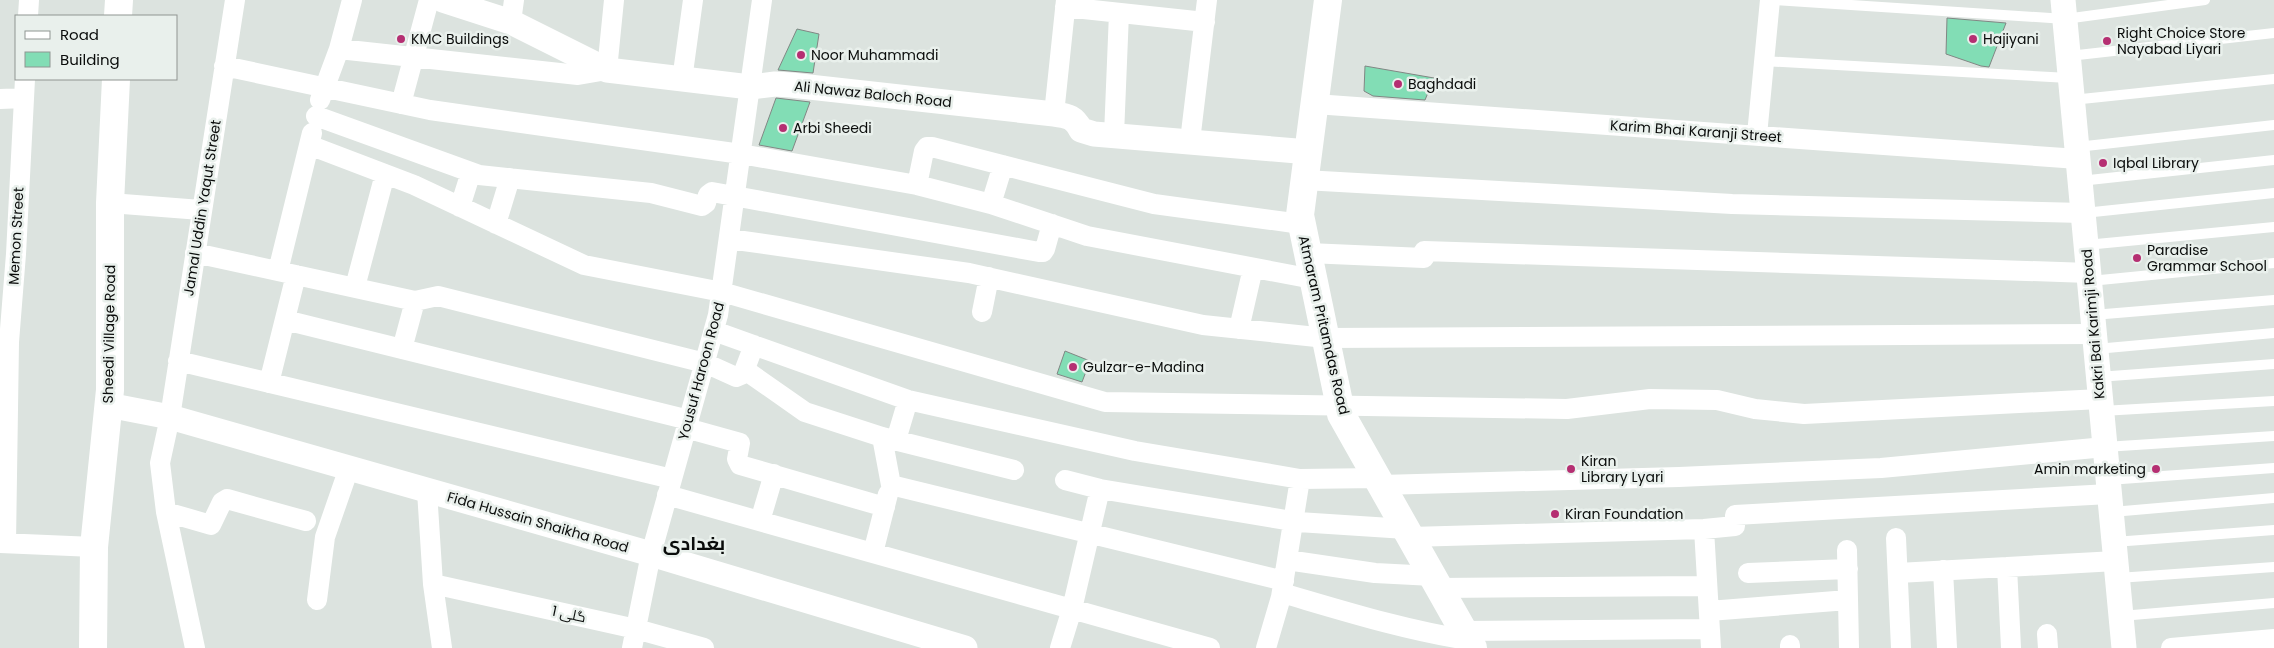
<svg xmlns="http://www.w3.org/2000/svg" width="2274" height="648" font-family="Poppins,Cairo,sans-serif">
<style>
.building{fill:#82ddb5;stroke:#818784}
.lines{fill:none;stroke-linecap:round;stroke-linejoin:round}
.service{stroke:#fff;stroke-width:10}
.minor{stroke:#fff;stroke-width:20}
.tertiary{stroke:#fff;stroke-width:25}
.secondary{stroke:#fff;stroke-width:28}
.poi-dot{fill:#b52f72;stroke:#e9f0ec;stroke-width:2}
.labels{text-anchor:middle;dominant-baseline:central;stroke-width:5;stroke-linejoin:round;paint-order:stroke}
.poi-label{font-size:14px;fill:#0a0c0b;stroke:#e9f0ec;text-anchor:start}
.street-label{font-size:14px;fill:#0a0c0b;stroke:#e9f0ec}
.district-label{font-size:19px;font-weight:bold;fill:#0a0c0b;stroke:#e9f0ec}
</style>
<rect width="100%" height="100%" fill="#dce3df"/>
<path class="building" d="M 1947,18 L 2006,23 L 1989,67 L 1981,66 L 1946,54 Z
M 797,29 L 819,34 L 813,73 L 778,70 Z
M 1365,66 L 1434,78 L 1425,100 L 1373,96 L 1364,91 Z
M 776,98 L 810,102 L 792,151 L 759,145 Z
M 1065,351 L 1090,361 L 1082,382 L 1057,374 Z"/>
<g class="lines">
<path class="service" d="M 1775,0 L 2065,19 L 2205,0
M 2069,56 L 2274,33
M 1763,61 L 2069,78
M 2072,100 L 2274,79
M 2077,147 L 2274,125
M 2080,181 L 2274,160
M 2084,213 L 2274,193
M 2086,245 L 2274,227
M 2090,281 L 2274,263
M 2093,315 L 2274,300
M 2096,349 L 2274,333
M 2098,377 L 2274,364
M 2102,411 L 2274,401
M 2105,447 L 2274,436
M 2108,480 L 2274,468
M 2112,512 L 2274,498
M 2114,542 L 2274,530
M 2118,578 L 2274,567
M 2121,616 L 2274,603"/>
<path class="minor" d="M 1065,7 L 1205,22
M 28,16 L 29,0
M 511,22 L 514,0
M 339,49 L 578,75 L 607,70 L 614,0
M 224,66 L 430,110 L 741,154 L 917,185 L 991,204 L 1087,236 L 1313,279
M 682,80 L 693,0
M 0,99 L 24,98
M 320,100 L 339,49 L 352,0
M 401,104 L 429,0
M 1315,104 L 2078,159
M 1054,114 L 1066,0
M 316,116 L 479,175 L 651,193 L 702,206 L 706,203 L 708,195 L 712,192 L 1039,252 L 1043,252 L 1045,249 L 1052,224
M 1114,135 L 1119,13
M 1757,135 L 1770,0
M 1190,141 L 1207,0
M 309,145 L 414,185 L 584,265 L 722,292 L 1105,402 L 1567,409 L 1650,399 L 1717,400 L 1755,409 L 1804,414 L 2100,399
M 1304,180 L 1732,204 L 2083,213
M 917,185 L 924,151 L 927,147 L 932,147 L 1154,204 L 1301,224
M 110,203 L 201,210
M 991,204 L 1003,165
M 460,207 L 471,172
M 496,224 L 510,178
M 729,239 L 969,273 L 1203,325 L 1326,338 L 2094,334
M 195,253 L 415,301 L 438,296 L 705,363 L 736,377 L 743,374 L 754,345
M 1308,253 L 1424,258 L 1424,251 L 2089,273
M 278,271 L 312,133
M 355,287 L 385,174
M 982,312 L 989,277
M 285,320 L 689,420
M 1239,329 L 1253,268
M 714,331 L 908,400 L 1135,451 L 1300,479 L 1378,478
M 402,349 L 415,301
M 178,361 L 672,479
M 745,370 L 805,412 L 882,437 L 1014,470
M 269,383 L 296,275
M 686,428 L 740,443 L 737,459 L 740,465 L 885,507
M 882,437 L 891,485 L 1284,581
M 896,440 L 908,400
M 1065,480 L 1100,489 L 1298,522 L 1406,529
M 1381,485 L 1679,477 L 1881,468 L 2105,447
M 427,491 L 433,584 L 442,648
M 667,495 L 1210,648
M 166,512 L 211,525 L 222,502 L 227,499 L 306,521
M 760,521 L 774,474
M 1704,529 L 1711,648
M 1410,537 L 1704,529 L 1735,526 L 1735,515 L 2109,494
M 1896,538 L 1901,648
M 0,543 L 94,547
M 6,543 L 9,342 L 16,254 L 25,79
M 1847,550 L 1849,648
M 873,553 L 888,494
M 1287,560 L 1375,573 L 1433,576
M 2007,567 L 2011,648
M 1943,570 L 1947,648
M 1748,573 L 1848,569
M 1898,573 L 2116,561
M 433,584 L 636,629 L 704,648
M 1439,588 L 1707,586
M 1282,593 C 1344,611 1404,630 1468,640
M 317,600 L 325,537 L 349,468
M 1709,611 L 1848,600
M 1463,631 L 1710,629
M 2047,634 L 2048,648
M 1790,645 L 1790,648
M 195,648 L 166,512 L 160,463 L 170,417 L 235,0
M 632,648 L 651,554 L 718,315 L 762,0
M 1060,648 L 1072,609 L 1100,489
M 1266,648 L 1281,597 L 1300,479
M 2171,648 L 2274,639"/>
<path class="tertiary" d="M 443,0 L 511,22 L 607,70 L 750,87 L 775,84 L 791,85 L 1054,114 C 1069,116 1074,117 1081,130 L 1094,134 L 1309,152
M 2063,0 L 2124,648
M 108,405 L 170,417 L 651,554 L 965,648"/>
<path class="secondary" d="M 1328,0 L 1300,215 L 1340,407 L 1341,414 L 1473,648
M 118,16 L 119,0
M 93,648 L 94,547 L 110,390 L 110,203 L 116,79"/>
</g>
<g class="poi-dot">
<circle cx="401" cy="39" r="5"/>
<circle cx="1973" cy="39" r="5"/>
<circle cx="2107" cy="41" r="5"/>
<circle cx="801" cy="55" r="5"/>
<circle cx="1398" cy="84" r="5"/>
<circle cx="783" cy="128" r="5"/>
<circle cx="2103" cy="163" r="5"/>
<circle cx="2137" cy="258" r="5"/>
<circle cx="1073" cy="367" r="5"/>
<circle cx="1571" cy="469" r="5"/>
<circle cx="2156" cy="469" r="5"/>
<circle cx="1555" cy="514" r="5"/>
</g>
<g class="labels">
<g class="poi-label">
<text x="2117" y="33">Right Choice Store<tspan x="2117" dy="16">Nayabad Liyari</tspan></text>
<text x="411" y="39">KMC Buildings</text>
<text x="1983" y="39">Hajiyani</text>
<text x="811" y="55">Noor Muhammadi</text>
<text x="1408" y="84">Baghdadi</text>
<text x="793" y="128">Arbi Sheedi</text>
<text x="2113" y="163">Iqbal Library</text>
<text x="2147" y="250">Paradise<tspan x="2147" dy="16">Grammar School</tspan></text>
<text x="1083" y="367">Gulzar-e-Madina</text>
<text x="1581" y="461">Kiran<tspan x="1581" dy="16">Library Lyari</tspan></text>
<text x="2146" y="469" text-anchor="end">Amin marketing</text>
<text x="1565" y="514">Kiran Foundation</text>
</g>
<g class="street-label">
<text transform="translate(873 94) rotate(6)">Ali Nawaz Baloch Road</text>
<text transform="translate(1696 131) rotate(4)">Karim Bhai Karanji Street</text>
<text transform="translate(202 208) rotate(-81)">Jamal Uddin Yaqut Street</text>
<text transform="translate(16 236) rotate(-87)">Memon Street</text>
<text transform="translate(2093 324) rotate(-95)">Kakri Bai Karimji Road</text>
<text transform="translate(1324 325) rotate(77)">Atmaram Pritamdas Road</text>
<text transform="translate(109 334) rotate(-89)">Sheedi Village Road</text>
<text transform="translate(701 371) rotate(-75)">Yousuf Haroon Road</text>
<text transform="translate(538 522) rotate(16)">Fida Hussain Shaikha Road</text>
<text transform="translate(569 614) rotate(12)">گلی 1</text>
</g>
<g class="district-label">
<text x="694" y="543">بغدادی</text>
</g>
</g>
<rect x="15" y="15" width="162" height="65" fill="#e9f0ec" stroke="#909592"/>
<rect x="25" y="31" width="25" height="8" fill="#ffffff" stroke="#909592"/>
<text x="60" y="40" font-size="15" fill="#0a0c0b">Road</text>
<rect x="25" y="52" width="25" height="15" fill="#82ddb5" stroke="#909592"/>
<text x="60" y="65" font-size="15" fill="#0a0c0b">Building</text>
</svg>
